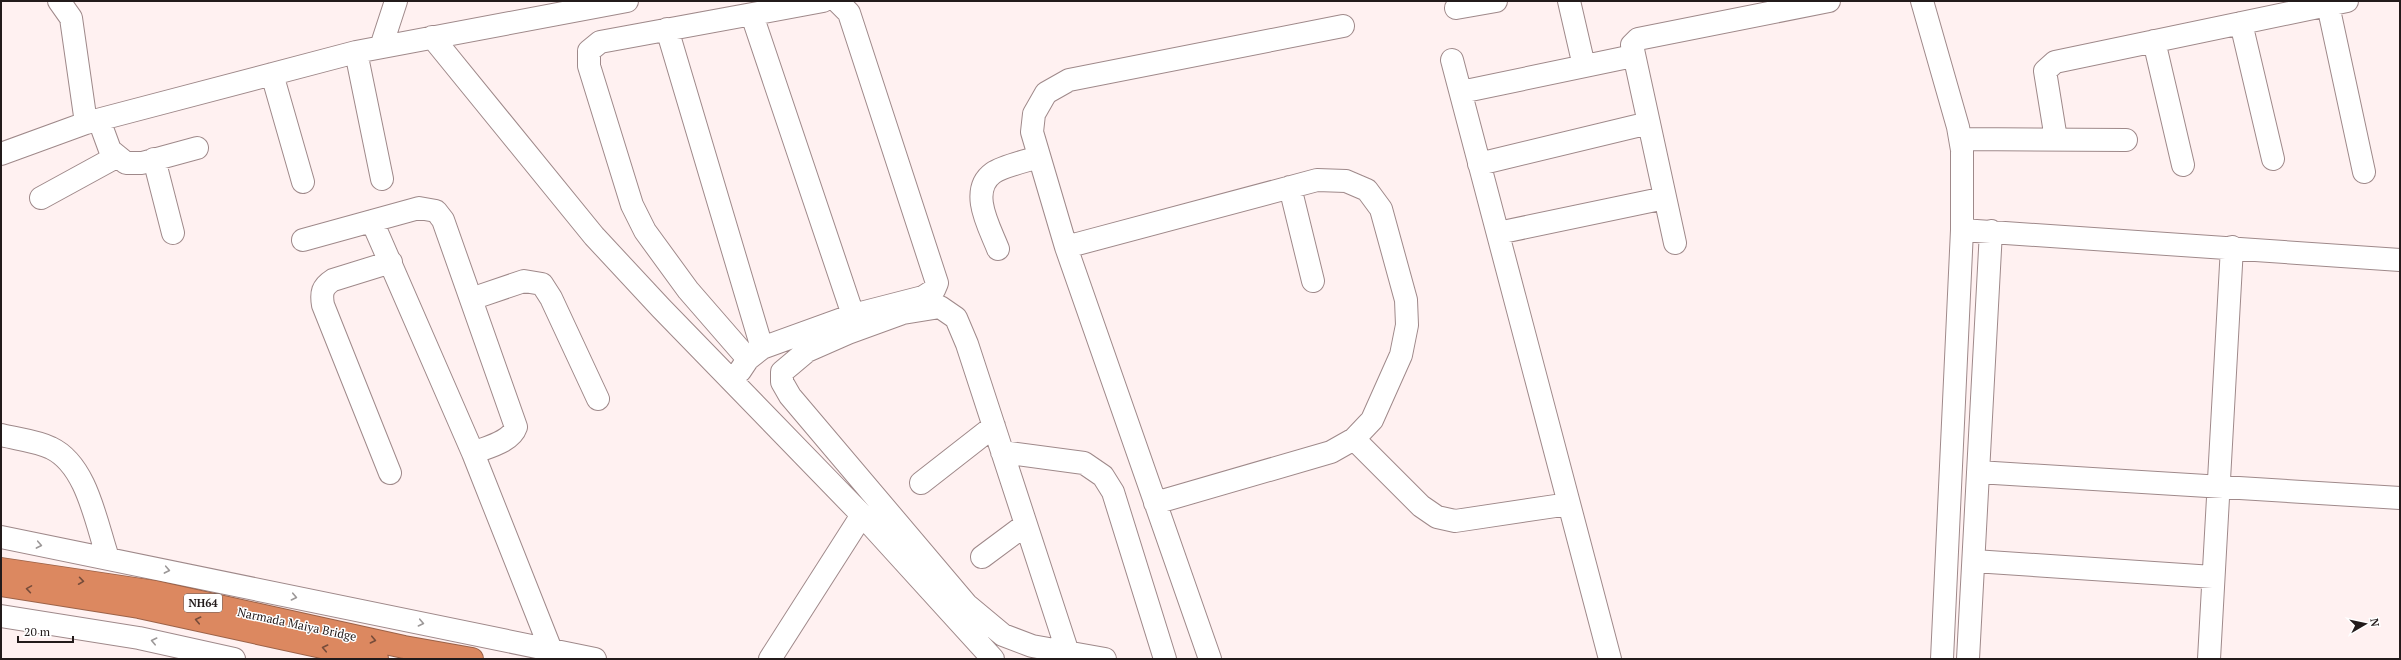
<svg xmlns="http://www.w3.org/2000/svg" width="2401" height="660" font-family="'PT Serif',serif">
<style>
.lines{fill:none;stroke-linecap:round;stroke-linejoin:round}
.minor-casing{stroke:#9f898a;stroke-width:24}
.highway-casing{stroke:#9b6248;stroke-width:24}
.minor{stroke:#fff;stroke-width:22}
.highway{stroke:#dc8860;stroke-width:22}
.oneway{stroke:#9c9898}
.oneway2{stroke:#764c3a}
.labels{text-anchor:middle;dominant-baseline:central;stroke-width:3;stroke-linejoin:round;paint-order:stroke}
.shield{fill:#fff;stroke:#655f5f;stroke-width:1}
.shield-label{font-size:11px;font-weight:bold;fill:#231b1b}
.street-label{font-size:12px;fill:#231b1b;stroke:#fff}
</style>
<rect width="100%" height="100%" fill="#fff1f1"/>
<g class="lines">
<defs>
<path id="minor" d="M 59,1 L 71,18 L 86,123
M 1569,1 L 1584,66
M 1922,1 L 1958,127 L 1962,150 L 1962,230 L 1942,659
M 2328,5 L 2364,172
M 1456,8 L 1496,1
M 752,15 L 853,315
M 2241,23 L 2273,159
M 667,29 L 762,348
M 432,37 L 594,236 L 661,308 L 862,515 L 993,659
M 2154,41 L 2183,165
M 381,47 L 396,1
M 356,52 L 382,179
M 1452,60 L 1610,659
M 272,74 L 303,182
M 1461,92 L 1633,56
M 99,120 L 110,150 L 126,163 L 142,163 L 197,148
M 1961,139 L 2126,140
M 2056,139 L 2045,71 L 2055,62 L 2347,1
M 1,154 L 86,123 L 356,52 L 627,1
M 154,159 L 173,233
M 1479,164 L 1649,123
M 1290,187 L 1313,281
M 41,198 L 116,157
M 372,221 L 473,453 L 551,650
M 1962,230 L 2400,260
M 1498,233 L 1665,198
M 303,240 L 419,208 L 436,211 L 443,220 L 516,427 C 511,442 487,447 473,453
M 1675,243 L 1632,45 L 1638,39 L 1829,1
M 1066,247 L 1317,180 L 1346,181 L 1367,190 L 1381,209 L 1406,300 L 1407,325 L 1401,355 L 1372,420 L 1354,439 L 1331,452 L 1155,503
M 998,249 C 990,228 968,191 993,173 C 1003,166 1026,161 1039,157
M 471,299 L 524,281 L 542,284 L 551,298 L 598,399
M 748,359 L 688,290 L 645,231 L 632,205 L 589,66 L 589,51 L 600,42 L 823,1
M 740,371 L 748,359 L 762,348 L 853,315 L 923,297 L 934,290 L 937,283 L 849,13 L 837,1
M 1,435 C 17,439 37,441 51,448 C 87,465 96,523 108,558
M 1354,439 L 1421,506 L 1437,517 L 1455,521 L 1569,504
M 1002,452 L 1084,463 L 1103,476 L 1113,492 L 1165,659
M 1978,472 L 2400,498
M 390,473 L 323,305 C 321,293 322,287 333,280 L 391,262
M 921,483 L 994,426
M 1,537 L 595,659
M 982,557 L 1025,525
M 1974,561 L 2213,577
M 1,616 L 139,638 L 234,659
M 1068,653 L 967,344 L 956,318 L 940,307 L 903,313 L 848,333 L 807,351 L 782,372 L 782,382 L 790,396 L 967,605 L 1003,635 L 1032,646 L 1105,659
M 770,659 L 862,515
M 1210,659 L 1066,247 L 1032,132 L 1034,114 L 1046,93 L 1069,80 L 1343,26
M 1968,659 L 1991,231
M 2209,659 L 2232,247"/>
<path id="highway" d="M 1,569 L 155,592 L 404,647 L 472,659
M 1,585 L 139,607 L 377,659"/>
</defs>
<use href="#minor" class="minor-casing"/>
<use href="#highway" class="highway-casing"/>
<use href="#minor" class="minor"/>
<use href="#highway" class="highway"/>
</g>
<defs><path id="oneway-chevron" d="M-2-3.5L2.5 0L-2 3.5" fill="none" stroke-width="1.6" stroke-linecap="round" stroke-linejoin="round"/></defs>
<g class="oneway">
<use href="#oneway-chevron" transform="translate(39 545) rotate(11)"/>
<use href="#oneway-chevron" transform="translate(167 570) rotate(11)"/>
<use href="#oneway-chevron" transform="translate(294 597) rotate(12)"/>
<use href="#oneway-chevron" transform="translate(421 623) rotate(12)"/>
<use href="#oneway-chevron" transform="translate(154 641) rotate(-167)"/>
</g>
<g class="oneway2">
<use href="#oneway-chevron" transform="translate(81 581) rotate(8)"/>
<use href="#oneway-chevron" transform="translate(29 589) rotate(-171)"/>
<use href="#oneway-chevron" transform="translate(198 620) rotate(-168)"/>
<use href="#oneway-chevron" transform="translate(373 640) rotate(12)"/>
<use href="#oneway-chevron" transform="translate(325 648) rotate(-168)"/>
</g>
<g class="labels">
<rect class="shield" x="184" y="594" width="38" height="18" rx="3"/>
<g class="shield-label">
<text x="203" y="603">NH64</text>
</g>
<g class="street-label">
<text transform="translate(297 624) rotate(12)">Narmada Maiya Bridge</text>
</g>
</g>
<rect width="2401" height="660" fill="none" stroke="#231b1b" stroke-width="4"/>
<g transform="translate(2365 624) rotate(81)" stroke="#ffffff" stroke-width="3" paint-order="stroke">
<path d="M0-3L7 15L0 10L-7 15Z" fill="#231b1b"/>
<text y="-6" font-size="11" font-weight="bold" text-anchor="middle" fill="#231b1b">N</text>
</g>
<path d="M18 636v6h55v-6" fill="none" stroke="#231b1b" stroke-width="2"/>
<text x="24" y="636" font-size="12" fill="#231b1b" stroke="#ffffff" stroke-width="3" paint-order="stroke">20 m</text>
</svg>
